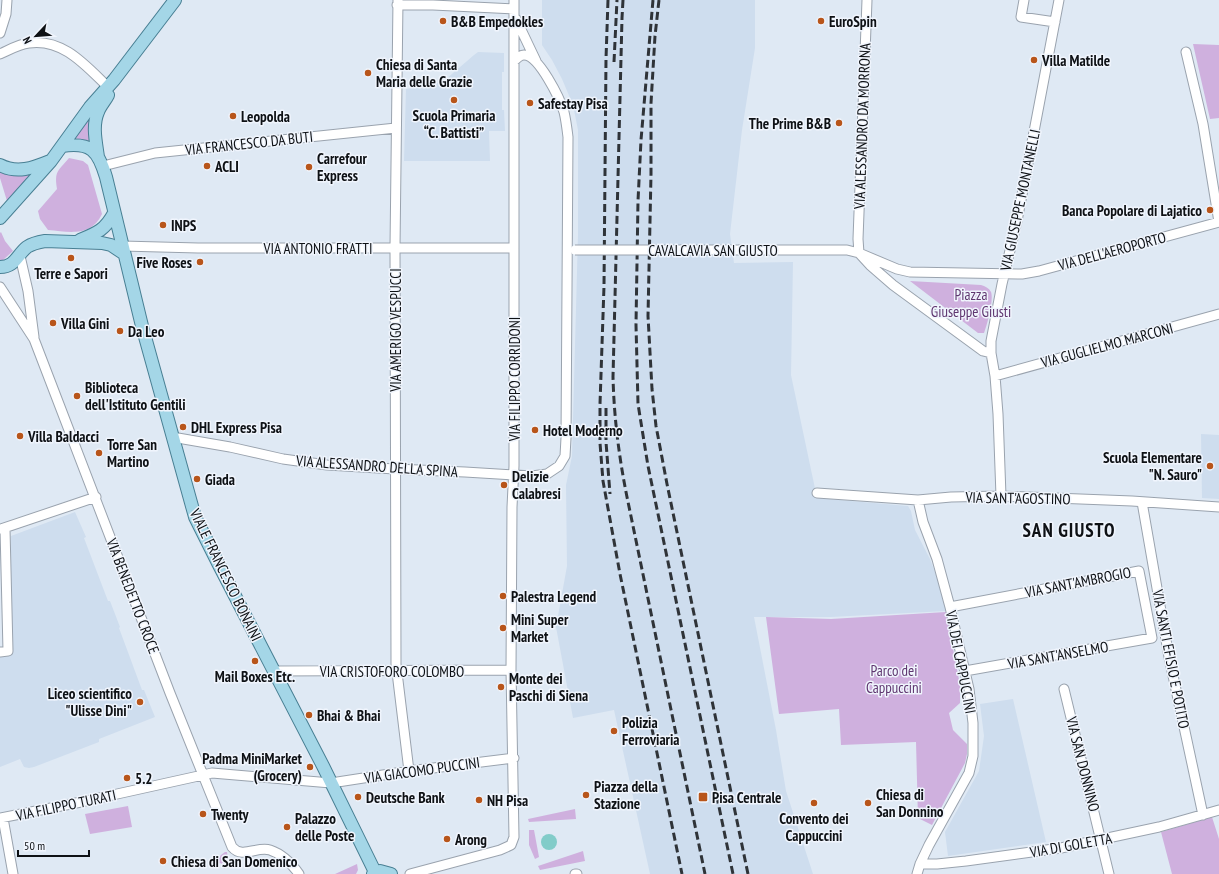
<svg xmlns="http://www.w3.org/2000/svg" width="1219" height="874" font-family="'PT Sans Narrow',sans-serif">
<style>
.built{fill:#ceddee}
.green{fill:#cfb0de}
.water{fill:#82ccc9}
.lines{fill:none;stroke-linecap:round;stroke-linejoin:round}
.minor-casing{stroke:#9aa3ae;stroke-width:11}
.major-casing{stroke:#487f93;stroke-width:14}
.minor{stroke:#fff;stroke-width:9}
.major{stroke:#a4d6e7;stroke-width:12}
.rail{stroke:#2f3338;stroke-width:3;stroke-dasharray:8 4;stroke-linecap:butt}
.minor-bridge-casing{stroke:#9aa3ae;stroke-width:11;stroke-linecap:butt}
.minor-bridge{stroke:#fff;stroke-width:9}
.poi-dot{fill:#b8551a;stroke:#f0f5fd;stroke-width:1.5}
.labels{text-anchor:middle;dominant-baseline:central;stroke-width:3;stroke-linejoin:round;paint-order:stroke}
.poi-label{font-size:15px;font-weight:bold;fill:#0e1115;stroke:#f0f5fd;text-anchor:start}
.street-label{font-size:15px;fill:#0e1115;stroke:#f0f5fd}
.park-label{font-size:15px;fill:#5f3670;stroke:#f0f5fd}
.district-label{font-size:19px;font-weight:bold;letter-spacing:1px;fill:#0e1115;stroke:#f0f5fd}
</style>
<rect width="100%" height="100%" fill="#dfe9f4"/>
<path class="built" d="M 542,0 L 755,0 L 755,48 L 742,130 L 730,234 L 734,263 L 793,262 L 791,375 L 817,498 L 908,506 L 911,511 L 915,530 L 930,559 L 936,575 L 946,611 L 831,617 L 754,617 L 776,730 L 786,791 L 813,874 L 650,874 L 614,710 L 573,718 L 556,627 L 567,566 L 566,485 L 572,456 L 578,235 L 578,130 L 573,105 L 562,79 L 552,60 L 542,45 Z
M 478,52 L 504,53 L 504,72 L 502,72 L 502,110 L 504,110 L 505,131 L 489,131 L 490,161 L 404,161 L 406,89 L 438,83 L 445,80 L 474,55 Z
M 1201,434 L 1219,435 L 1219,499 L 1202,498 Z
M 75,512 L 86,537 L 84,538 L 108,601 L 110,601 L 120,627 L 119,628 L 142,690 L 144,690 L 155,717 L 99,739 L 99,742 L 34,767 L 29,768 L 24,767 L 20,759 L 0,767 L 0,657 L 11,656 L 11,536 Z
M 1013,699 L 1046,842 L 948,856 L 945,832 L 979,771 L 984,736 L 980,704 Z"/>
<path class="green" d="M 1193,44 L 1219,45 L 1219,118 L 1210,119 Z
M 91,114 L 92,142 L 75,138 Z
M 69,158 L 83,161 L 88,165 L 102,214 C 91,237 70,232 48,230 L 40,219 L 38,211 L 57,189 C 54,171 58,171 69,158 Z
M 0,170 L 11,175 L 31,174 L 7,201 L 0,178 Z
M 1,232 L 5,241 L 13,251 L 3,260 L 0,260 L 0,233 Z
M 910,281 L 981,285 C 985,286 989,288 991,292 C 994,300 987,325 984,333 L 978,333 Z
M 946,612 L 960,685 L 960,703 L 949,713 L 953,730 L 967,744 L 967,754 L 965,763 L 932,825 L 918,818 L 916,742 L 841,745 L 839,709 L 779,714 L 766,617 L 831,619 Z
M 128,806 L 132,827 L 90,834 L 85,814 Z
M 575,809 L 576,819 L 529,822 L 528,819 Z
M 1212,817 L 1219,839 L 1219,874 L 1172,874 L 1161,832 Z
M 529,830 L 534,830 L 539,857 L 535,859 L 529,845 Z
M 583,851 L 585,861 L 540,870 L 538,866 Z
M 225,852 L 227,852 L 228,861 L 225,869 L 223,868 L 222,864 L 220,863 L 217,865 L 215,864 L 221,855 Z
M 357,864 L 358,870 L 356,874 L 335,874 Z"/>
<path class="water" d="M541 842a8 8 0 1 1 16 0a8 8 0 1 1-16 0Z"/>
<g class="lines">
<defs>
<path id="minor" d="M 398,0 L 395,247 L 396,664 L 409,771
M 867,0 L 858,239 L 859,253 L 870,265 L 893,285 L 983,351 L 991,353
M 1024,0 L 1021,17 L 1055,22
M 397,5 L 433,5 L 514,9
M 516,19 L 536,61
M 0,33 L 6,14 L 7,0
M 1186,52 L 1203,124 L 1219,222
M 0,54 C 9,50 19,44 29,43 C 63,38 86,66 108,87
M 103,166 L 155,153 L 396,128
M 122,246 L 198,248 L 514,248
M 740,250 L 847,250 L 859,253 L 897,269 L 910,272 L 1022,274 L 1039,271 L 1219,222
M 20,256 L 28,291 L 34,337
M 0,287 L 34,339 L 170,693 L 232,847 C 242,859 257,846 270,850 C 282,854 292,864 299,874
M 995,376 L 1219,314
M 172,437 L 230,447 L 283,459 L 327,465 L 395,469 L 465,472 L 532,476 L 547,474 L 559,466 L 565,456 L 566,438 L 568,137 C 567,129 566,120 564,112 C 560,99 539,55 524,55 C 520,55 517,58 514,61
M 817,493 L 918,500 L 951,497 L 1001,496 L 1132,501 L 1219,507
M 1001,496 L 998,414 L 995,376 L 991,353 L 991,341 L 1002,284 L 1017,221 L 1059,0
M 1142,502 L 1169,657 L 1203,815
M 1,529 L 96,497
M 950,607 L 1139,571 L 1152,638 L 965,671
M 0,652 L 8,651 L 5,529
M 273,671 L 511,670
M 1064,689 L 1109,874
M 0,818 L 81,802 L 212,773 L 331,783 L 409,771 L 514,758
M 3,818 L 13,874
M 920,864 L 937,864 L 966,861 L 1061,848 L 1159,827 L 1219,810
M 410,874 L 500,850 L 511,845 L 514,837 L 511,670 L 512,507 L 514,466 L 514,0
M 575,874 L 577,874
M 917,874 L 920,864 L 929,845 L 969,773 L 973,756 L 973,723 L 969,689 L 950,607 L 937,559 L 923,522 L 918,500"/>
<path id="major" d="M 62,146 C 91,142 98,150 106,177 L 142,326 L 195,517 L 218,563 L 323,766 L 375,872
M 98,157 C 96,142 92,126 98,112 C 100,106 105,101 108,95
M 0,165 C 17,174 33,168 50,161
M 0,218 L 51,161 L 90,107 L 114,80 L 175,0
M 80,240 C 97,233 105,230 114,213
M 0,267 C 15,267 17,255 27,247 C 33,243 39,242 45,241 L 102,243 L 111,245 L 123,253
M 373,874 L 380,871 L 391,874"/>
</defs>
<use href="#minor" class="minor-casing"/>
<use href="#major" class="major-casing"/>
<use href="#minor" class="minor"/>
<use href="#major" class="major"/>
<path class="rail" d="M 608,0 L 606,59 L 604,286 L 600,404 L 600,443 L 603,481 L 620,574 L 682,874
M 623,0 L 622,18 L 613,377 C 614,418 619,457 627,497 L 705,874
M 653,0 L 641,140 L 638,201 L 636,325 L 638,404 L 648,466 L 733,874
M 659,0 L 655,36 L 651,103 L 651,174 L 648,316 L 652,389 L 656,426 L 667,484 L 748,874
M 614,62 L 617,0
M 606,408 L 606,442 L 610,494"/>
<defs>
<path id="minor-bridge" d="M 575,250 L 740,250"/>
</defs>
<use href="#minor-bridge" class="minor-bridge-casing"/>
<use href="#minor-bridge" class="minor-bridge"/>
</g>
<g class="poi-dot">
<circle cx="443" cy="21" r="4"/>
<circle cx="821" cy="21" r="4"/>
<circle cx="1034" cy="60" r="4"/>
<circle cx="368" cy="73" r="4"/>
<circle cx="454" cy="100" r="4"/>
<circle cx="530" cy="103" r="4"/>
<circle cx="233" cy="116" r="4"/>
<circle cx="839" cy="123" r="4"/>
<circle cx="207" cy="166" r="4"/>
<circle cx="309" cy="167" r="4"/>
<circle cx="1210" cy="210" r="4"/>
<circle cx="163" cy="225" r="4"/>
<circle cx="71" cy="258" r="4"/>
<circle cx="200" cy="262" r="4"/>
<circle cx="53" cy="323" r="4"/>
<circle cx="120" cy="331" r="4"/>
<circle cx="77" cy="396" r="4"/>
<circle cx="183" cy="427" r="4"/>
<circle cx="535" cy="430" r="4"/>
<circle cx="20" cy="436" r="4"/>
<circle cx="99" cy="453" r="4"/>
<circle cx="1210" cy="466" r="4"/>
<circle cx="197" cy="479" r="4"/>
<circle cx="504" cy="485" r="4"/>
<circle cx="503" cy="596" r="4"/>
<circle cx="503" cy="628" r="4"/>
<circle cx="255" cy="661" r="4"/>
<circle cx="501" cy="687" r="4"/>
<circle cx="140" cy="702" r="4"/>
<circle cx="309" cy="715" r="4"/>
<circle cx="614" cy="731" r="4"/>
<circle cx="310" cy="767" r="4"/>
<circle cx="127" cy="778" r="4"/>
<circle cx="586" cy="795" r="4"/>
<circle cx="358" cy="797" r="4"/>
<rect x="698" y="792" width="10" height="10" rx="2"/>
<circle cx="479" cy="800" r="4"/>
<circle cx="814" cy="803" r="4"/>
<circle cx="868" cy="803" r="4"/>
<circle cx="203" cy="814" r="4"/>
<circle cx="287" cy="827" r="4"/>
<circle cx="447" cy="839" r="4"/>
<circle cx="163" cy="861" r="4"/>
</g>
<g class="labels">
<g class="poi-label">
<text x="451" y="21">B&amp;B Empedokles</text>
<text x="829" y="21">EuroSpin</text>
<text x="1042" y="60">Villa Matilde</text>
<text x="376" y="64">Chiesa di Santa<tspan x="376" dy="17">Maria delle Grazie</tspan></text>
<text x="538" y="103">Safestay Pisa</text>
<text x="454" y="115" text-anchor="middle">Scuola Primaria<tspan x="454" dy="17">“C. Battisti”</tspan></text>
<text x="241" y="116">Leopolda</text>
<text x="831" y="123" text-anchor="end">The Prime B&amp;B</text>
<text x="317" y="158">Carrefour<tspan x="317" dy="17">Express</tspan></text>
<text x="215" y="166">ACLI</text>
<text x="1202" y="210" text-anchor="end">Banca Popolare di Lajatico</text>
<text x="171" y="225">INPS</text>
<text x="192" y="262" text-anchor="end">Five Roses</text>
<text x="71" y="273" text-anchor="middle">Terre e Sapori</text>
<text x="61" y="323">Villa Gini</text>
<text x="128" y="331">Da Leo</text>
<text x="85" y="387">Biblioteca<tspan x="85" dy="17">dell'Istituto Gentili</tspan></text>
<text x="191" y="427">DHL Express Pisa</text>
<text x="543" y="430">Hotel Moderno</text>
<text x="28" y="436">Villa Baldacci</text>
<text x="107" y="444">Torre San<tspan x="107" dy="17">Martino</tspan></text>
<text x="1202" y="457" text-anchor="end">Scuola Elementare<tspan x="1202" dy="17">"N. Sauro"</tspan></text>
<text x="512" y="476">Delizie<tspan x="512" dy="17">Calabresi</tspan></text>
<text x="205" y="479">Giada</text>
<text x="511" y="596">Palestra Legend</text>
<text x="511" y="619">Mini Super<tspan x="511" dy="17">Market</tspan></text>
<text x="255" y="676" text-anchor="middle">Mail Boxes Etc.</text>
<text x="509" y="678">Monte dei<tspan x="509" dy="17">Paschi di Siena</tspan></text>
<text x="132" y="693" text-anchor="end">Liceo scientifico<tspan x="132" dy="17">"Ulisse Dini"</tspan></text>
<text x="317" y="715">Bhai &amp; Bhai</text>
<text x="622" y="722">Polizia<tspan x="622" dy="17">Ferroviaria</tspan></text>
<text x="302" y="758" text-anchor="end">Padma MiniMarket<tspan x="302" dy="17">(Grocery)</tspan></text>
<text x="135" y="778">5.2</text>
<text x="594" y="786">Piazza della<tspan x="594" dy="17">Stazione</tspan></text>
<text x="876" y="794">Chiesa di<tspan x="876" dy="17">San Donnino</tspan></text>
<text x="366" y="797">Deutsche Bank</text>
<text x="712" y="797">Pisa Centrale</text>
<text x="487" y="800">NH Pisa</text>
<text x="211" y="814">Twenty</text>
<text x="295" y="818">Palazzo<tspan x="295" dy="17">delle Poste</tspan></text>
<text x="814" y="818" text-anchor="middle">Convento dei<tspan x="814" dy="17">Cappuccini</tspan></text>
<text x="455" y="839">Arong</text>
<text x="171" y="861">Chiesa di San Domenico</text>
</g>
<g class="street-label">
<text transform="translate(862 126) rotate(-88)">VIA ALESSANDRO DA MORRONA</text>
<text transform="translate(249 143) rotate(-6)">VIA FRANCESCO DA BUTI</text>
<text transform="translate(1020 200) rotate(-78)">VIA GIUSEPPE MONTANELLI</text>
<text x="318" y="248">VIA ANTONIO FRATTI</text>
<text x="713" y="250">CAVALCAVIA SAN GIUSTO</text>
<text transform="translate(1112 251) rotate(-15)">VIA DELL'AEROPORTO</text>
<text transform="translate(395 330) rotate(-90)">VIA AMERIGO VESPUCCI</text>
<text transform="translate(1107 345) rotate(-15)">VIA GUGLIELMO MARCONI</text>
<text transform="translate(514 379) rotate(-90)">VIA FILIPPO CORRIDONI</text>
<text transform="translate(377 466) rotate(4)">VIA ALESSANDRO DELLA SPINA</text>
<text transform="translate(1018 498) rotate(1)">VIA SANT'AGOSTINO</text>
<text transform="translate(226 575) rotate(64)">VIALE FRANCESCO BONAINI</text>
<text transform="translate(1078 582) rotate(-11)">VIA SANT'AMBROGIO</text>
<text transform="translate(133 596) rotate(69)">VIA BENEDETTO CROCE</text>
<text transform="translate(1058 655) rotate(-10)">VIA SANT'ANSELMO</text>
<text transform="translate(1171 659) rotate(79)">VIA SANTI EFISIO E POTITO</text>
<text transform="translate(961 662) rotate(79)">VIA DEI CAPPUCCINI</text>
<text x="392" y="671">VIA CRISTOFORO COLOMBO</text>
<text transform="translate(1083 764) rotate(76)">VIA SAN DONNINO</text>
<text transform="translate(422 770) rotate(-8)">VIA GIACOMO PUCCINI</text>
<text transform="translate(66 805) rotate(-12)">VIA FILIPPO TURATI</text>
<text transform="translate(1071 845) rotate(-10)">VIA DI GOLETTA</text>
</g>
<g class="park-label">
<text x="971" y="294">Piazza<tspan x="971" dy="17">Giuseppe Giusti</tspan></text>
<text x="894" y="670">Parco dei<tspan x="894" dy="17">Cappuccini</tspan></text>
</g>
<g class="district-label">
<text x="1069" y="530">SAN GIUSTO</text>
</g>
</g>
<g transform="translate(36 36) rotate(244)" stroke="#f0f5fd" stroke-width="3" paint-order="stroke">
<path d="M0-3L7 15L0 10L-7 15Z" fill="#0e1115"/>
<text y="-6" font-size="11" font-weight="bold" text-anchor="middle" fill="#0e1115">N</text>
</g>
<path d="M18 850v6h71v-6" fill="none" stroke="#0e1115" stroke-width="2"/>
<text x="24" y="850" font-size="12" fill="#0e1115" stroke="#f0f5fd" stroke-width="3" paint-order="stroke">50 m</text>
</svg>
